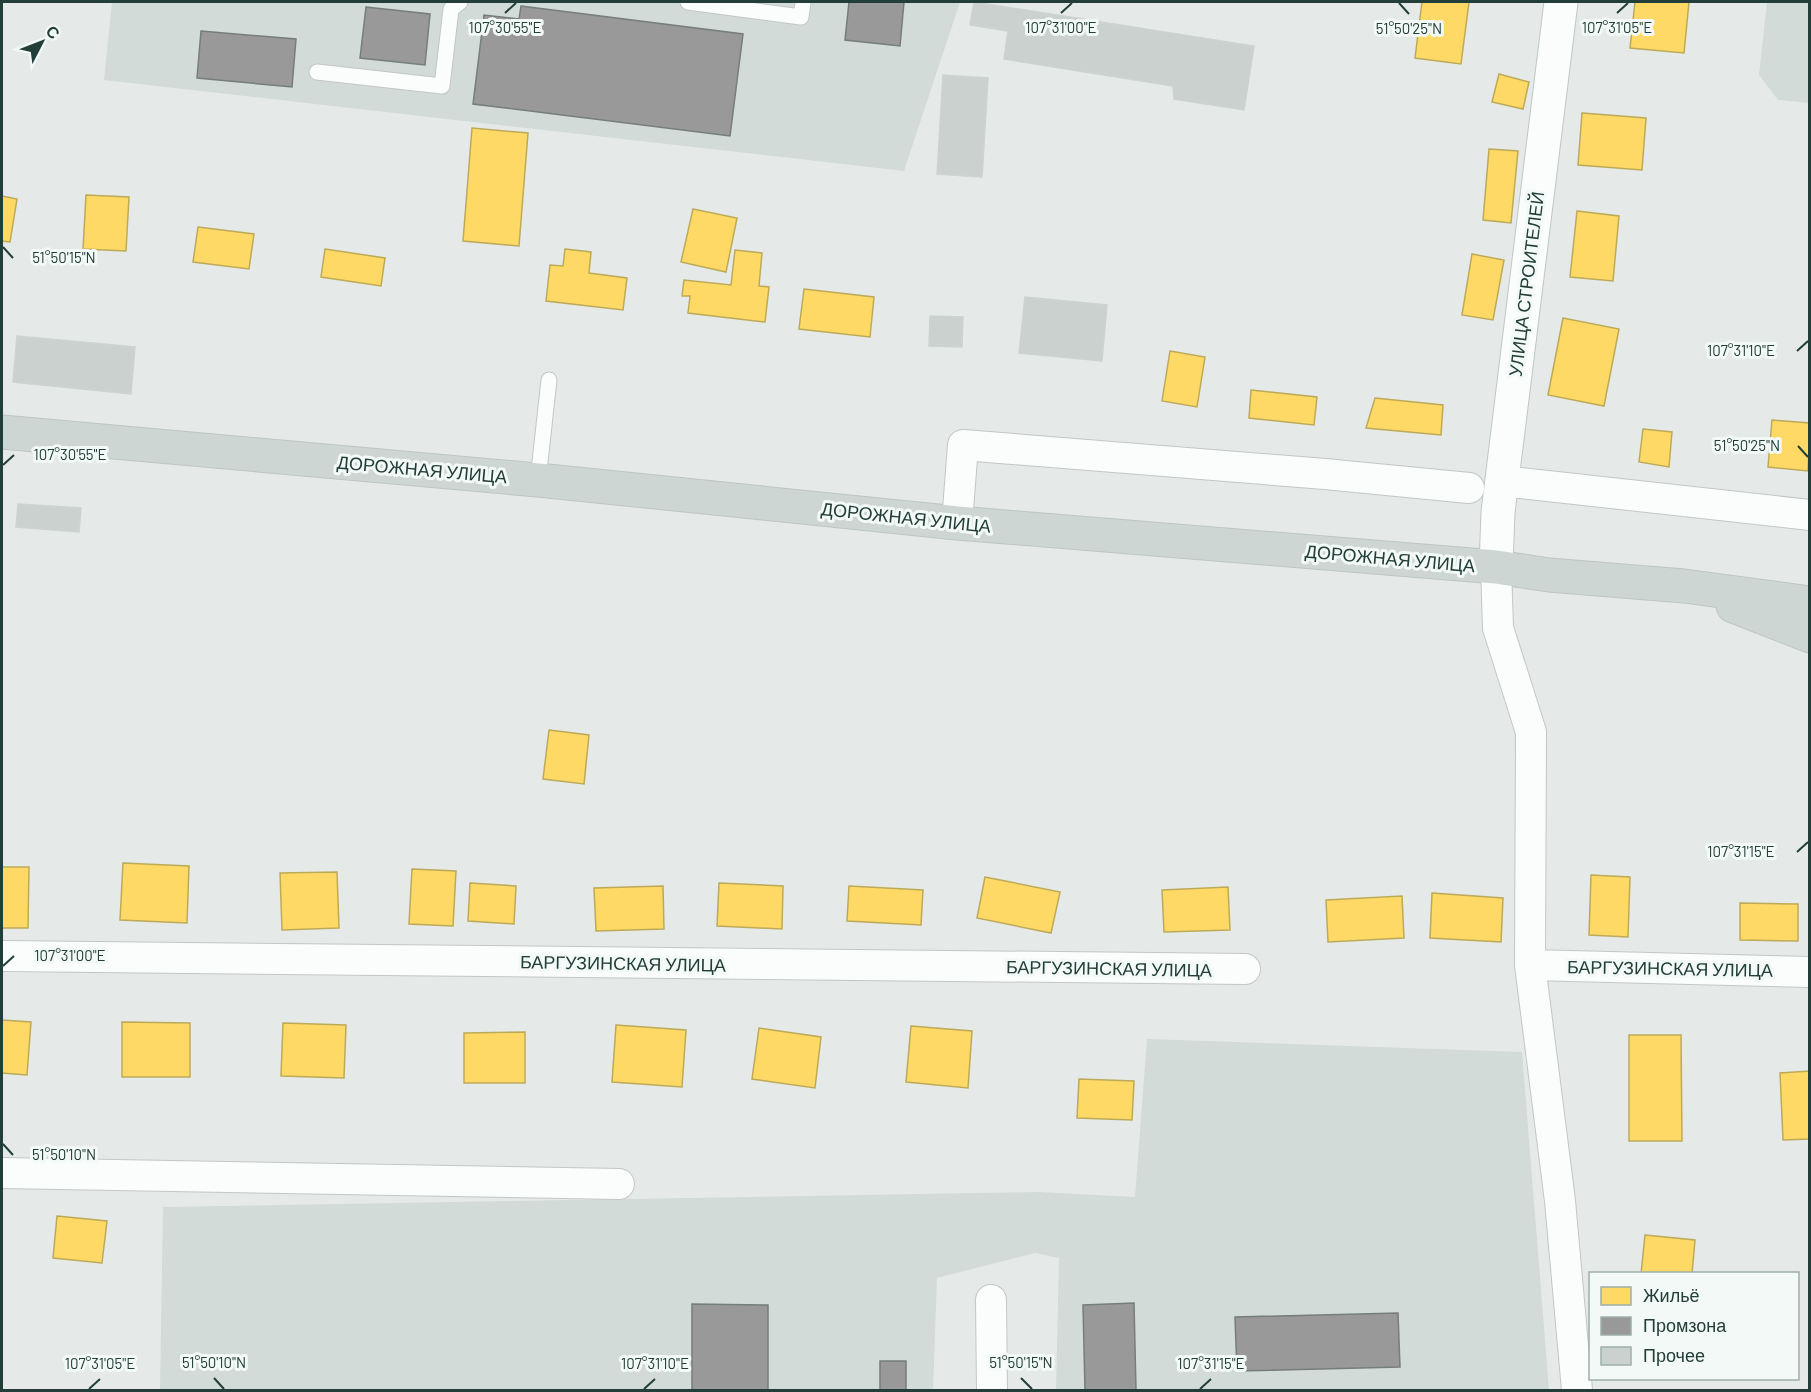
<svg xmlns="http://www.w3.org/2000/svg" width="1811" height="1392" font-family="Barlow,sans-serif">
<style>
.built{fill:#d2dbd8}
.homes{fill:#ffd966;stroke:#bdaa58;stroke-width:1.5}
.industry{fill:#999;stroke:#757e7c;stroke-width:1.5}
.building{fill:#cbd1cf;stroke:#cdd3d1;stroke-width:1.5}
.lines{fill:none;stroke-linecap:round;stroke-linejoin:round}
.lane-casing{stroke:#c2c7c5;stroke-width:17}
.street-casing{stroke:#c2c7c5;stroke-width:32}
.secondary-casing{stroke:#c0c7c5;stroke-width:35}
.primary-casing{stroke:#bdc6c4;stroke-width:35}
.lane{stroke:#fbfcfc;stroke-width:15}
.street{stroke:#fbfcfc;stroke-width:30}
.secondary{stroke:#fbfcfc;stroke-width:33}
.primary{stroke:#ced6d4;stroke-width:33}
.ticks{fill:none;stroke:#223e38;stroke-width:2}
.labels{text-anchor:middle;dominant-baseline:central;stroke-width:6;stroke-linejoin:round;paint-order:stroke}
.street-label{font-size:18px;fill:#223e38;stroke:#f3f9f6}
.ticks-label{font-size:15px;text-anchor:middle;fill:#223e38;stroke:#f3f9f6;stroke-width:6;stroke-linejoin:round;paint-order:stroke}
</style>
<rect width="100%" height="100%" fill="#e5eae8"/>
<path class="built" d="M 112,2 L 960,2 L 904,171 L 104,80 Z
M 1767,2 L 1809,2 L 1809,103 L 1778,100 L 1759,75 Z
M 1147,1039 L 1522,1052 L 1549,1390 L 1056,1390 L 1059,1258 L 1035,1253 L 937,1278 L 933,1390 L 160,1390 L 163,1207 L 1039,1192 L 1135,1197 Z"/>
<path class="homes" d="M 1422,2 L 1469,2 L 1461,64 L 1415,58 Z
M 1635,2 L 1689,2 L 1684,53 L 1630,48 Z
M 1499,74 L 1529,82 L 1523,109 L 1492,102 Z
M 1582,113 L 1646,118 L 1642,170 L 1578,165 Z
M 472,128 L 528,133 L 519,246 L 463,241 Z
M 1489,149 L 1518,151 L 1511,223 L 1483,220 Z
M 86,195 L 129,197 L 126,251 L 83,249 Z
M 2,196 L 17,199 L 10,242 L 2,241 Z
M 693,209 L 737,218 L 726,272 L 681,262 Z
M 1577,211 L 1619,216 L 1613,281 L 1570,277 Z
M 198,227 L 254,234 L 249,269 L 193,262 Z
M 325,249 L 385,258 L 381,286 L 321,277 Z
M 565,249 L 591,252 L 589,273 L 627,278 L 623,310 L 546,301 L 550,265 L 563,266 Z
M 735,250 L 762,253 L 759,286 L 769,287 L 765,322 L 688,313 L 690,296 L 682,296 L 684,280 L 731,285 Z
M 1472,254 L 1504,260 L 1493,320 L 1462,315 Z
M 804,289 L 874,297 L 870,337 L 799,329 Z
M 1563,318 L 1619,329 L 1604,406 L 1548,395 Z
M 1170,351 L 1205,357 L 1197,407 L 1162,401 Z
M 1251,390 L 1317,397 L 1314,425 L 1249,418 Z
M 1375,398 L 1443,405 L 1441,435 L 1366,428 Z
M 1772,420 L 1810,423 L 1808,471 L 1768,467 Z
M 1643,429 L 1672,432 L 1669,467 L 1639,462 Z
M 549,730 L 589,735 L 584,784 L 543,779 Z
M 123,863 L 189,866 L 187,923 L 120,920 Z
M 2,867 L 29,867 L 28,928 L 2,928 Z
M 412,869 L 456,871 L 453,926 L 409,924 Z
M 337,872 L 339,928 L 282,930 L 280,873 Z
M 1591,875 L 1630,877 L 1628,937 L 1589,935 Z
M 985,877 L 1060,892 L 1051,933 L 977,918 Z
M 470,883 L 516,886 L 514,924 L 468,921 Z
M 719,883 L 783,886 L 782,929 L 717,926 Z
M 663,886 L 664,929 L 596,931 L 594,888 Z
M 849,886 L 923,890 L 921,925 L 847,921 Z
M 1228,887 L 1230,930 L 1164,932 L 1162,890 Z
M 1432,893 L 1503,898 L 1501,942 L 1430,938 Z
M 1402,896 L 1404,938 L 1328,942 L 1326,900 Z
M 1740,903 L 1798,904 L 1798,941 L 1740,940 Z
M 2,1020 L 31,1022 L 27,1075 L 2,1073 Z
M 122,1022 L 190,1023 L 190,1077 L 122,1077 Z
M 283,1023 L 346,1025 L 344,1078 L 281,1076 Z
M 616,1025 L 686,1030 L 682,1087 L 612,1082 Z
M 911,1026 L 972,1031 L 968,1088 L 906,1082 Z
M 759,1028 L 821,1037 L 815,1088 L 752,1079 Z
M 525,1032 L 525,1083 L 464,1083 L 464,1033 Z
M 1629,1035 L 1681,1035 L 1682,1141 L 1629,1141 Z
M 1810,1071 L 1810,1139 L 1783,1140 L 1780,1073 Z
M 1079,1079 L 1134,1081 L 1132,1120 L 1077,1118 Z
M 57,1216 L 107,1221 L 102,1263 L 53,1258 Z
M 1645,1235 L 1695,1240 L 1692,1274 L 1641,1274 Z"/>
<path class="industry" d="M 849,2 L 904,2 L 900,46 L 845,40 Z
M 521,6 L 743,34 L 730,136 L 473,104 L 484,15 L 519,19 Z
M 366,7 L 430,14 L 425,65 L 360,58 Z
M 201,31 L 296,39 L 292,87 L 197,78 Z
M 1134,1303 L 1136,1390 L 1085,1390 L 1083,1305 Z
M 692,1304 L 768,1305 L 768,1390 L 692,1390 Z
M 1398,1313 L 1400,1367 L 1237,1371 L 1235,1317 Z
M 880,1361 L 906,1361 L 906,1390 L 880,1390 Z"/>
<path class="building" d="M 974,2 L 1254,46 L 1244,110 L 1174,99 L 1173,86 L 1004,59 L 1008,31 L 970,25 Z
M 943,75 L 988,78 L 982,177 L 937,174 Z
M 1025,297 L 1107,305 L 1102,361 L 1019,353 Z
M 930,316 L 963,317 L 962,347 L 929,346 Z
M 17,336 L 135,347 L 131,394 L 13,382 Z
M 18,504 L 81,508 L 79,532 L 16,527 Z"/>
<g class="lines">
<defs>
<path id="lane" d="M 688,2 L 801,17 L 803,2
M 317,72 L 442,86 L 451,9 L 460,2
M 538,480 L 549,380"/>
<path id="street" d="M 1502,481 L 1810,515
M 957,523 L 963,445 L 1325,474 L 1469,488
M 1496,567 L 1498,628 L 1531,732 L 1530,965 L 1560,1201 L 1577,1390
M 2,956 L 1245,969
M 1530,965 L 1810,972
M 2,1173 L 619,1184
M 991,1300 L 992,1390"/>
<path id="secondary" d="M 1496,567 L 1498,512 L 1561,2"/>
<path id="primary" d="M 2,432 L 538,480 L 957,523 L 1496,567 L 1549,575 L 1684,586 L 1810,603
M 1733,606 L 1810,636"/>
</defs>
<use href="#lane" class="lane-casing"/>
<use href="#street" class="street-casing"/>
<use href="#secondary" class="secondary-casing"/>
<use href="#primary" class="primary-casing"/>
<use href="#lane" class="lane"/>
<use href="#street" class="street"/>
<use href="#secondary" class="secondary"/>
<use href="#primary" class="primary"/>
</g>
<path class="ticks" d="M 1399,3 L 1409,14M 505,13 L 516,3M 1061,13 L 1072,3M 1617,13 L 1628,3M 3,247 L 13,258M 1797,351 L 1808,341M 1798,446 L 1808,457M 3,465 L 14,455M 1797,852 L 1808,842M 3,966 L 14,956M 3,1144 L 13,1155M 214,1378 L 224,1389M 1021,1378 L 1032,1389M 89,1389 L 100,1379M 644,1389 L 655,1379M 1200,1389 L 1211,1379"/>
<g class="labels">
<g class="street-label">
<text transform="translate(1526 284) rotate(-83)">УЛИЦА СТРОИТЕЛЕЙ</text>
<text transform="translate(422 469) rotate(5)">ДОРОЖНАЯ УЛИЦА</text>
<text transform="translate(906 517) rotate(6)">ДОРОЖНАЯ УЛИЦА</text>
<text transform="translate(1390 558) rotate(5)">ДОРОЖНАЯ УЛИЦА</text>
<text transform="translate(623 963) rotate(1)">БАРГУЗИНСКАЯ УЛИЦА</text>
<text transform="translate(1109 968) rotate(1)">БАРГУЗИНСКАЯ УЛИЦА</text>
<text transform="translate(1670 968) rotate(1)">БАРГУЗИНСКАЯ УЛИЦА</text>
</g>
</g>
<g class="ticks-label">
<text x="1617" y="33">107°31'05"E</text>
<text x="505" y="33">107°30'55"E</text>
<text x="1061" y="33">107°31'00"E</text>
<text x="1409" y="34">51°50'25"N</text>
<text x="64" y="263">51°50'15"N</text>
<text x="1741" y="356">107°31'10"E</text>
<text x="1747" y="451">51°50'25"N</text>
<text x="70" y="460">107°30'55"E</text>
<text x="1741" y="857">107°31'15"E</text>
<text x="70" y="961">107°31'00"E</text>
<text x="64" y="1160">51°50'10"N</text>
<text x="214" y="1368">51°50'10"N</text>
<text x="1021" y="1368">51°50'15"N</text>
<text x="100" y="1369">107°31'05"E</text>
<text x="655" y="1369">107°31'10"E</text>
<text x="1211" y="1369">107°31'15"E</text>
</g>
<rect width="1811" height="1392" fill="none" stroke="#223e38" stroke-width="6"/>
<rect x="1589" y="1272" width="210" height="108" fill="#f3f9f6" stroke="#9faeaa" stroke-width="1.5"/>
<rect x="1601" y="1287" width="30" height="18" fill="#ffd966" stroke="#9faeaa" stroke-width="1.5"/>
<text x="1643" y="1302" font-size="18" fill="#223e38">Жильё</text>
<rect x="1601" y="1317" width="30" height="18" fill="#999999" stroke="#9faeaa" stroke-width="1.5"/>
<text x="1643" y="1332" font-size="18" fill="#223e38">Промзона</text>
<rect x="1601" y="1347" width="30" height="18" fill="#cbd1cf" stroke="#9faeaa" stroke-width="1.5"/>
<text x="1643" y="1362" font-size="18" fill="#223e38">Прочее</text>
<g transform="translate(42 42) rotate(48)" stroke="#f3f9f6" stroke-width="4.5" paint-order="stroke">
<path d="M0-4.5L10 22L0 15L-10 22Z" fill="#223e38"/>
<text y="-9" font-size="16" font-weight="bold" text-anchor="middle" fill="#223e38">С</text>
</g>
</svg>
